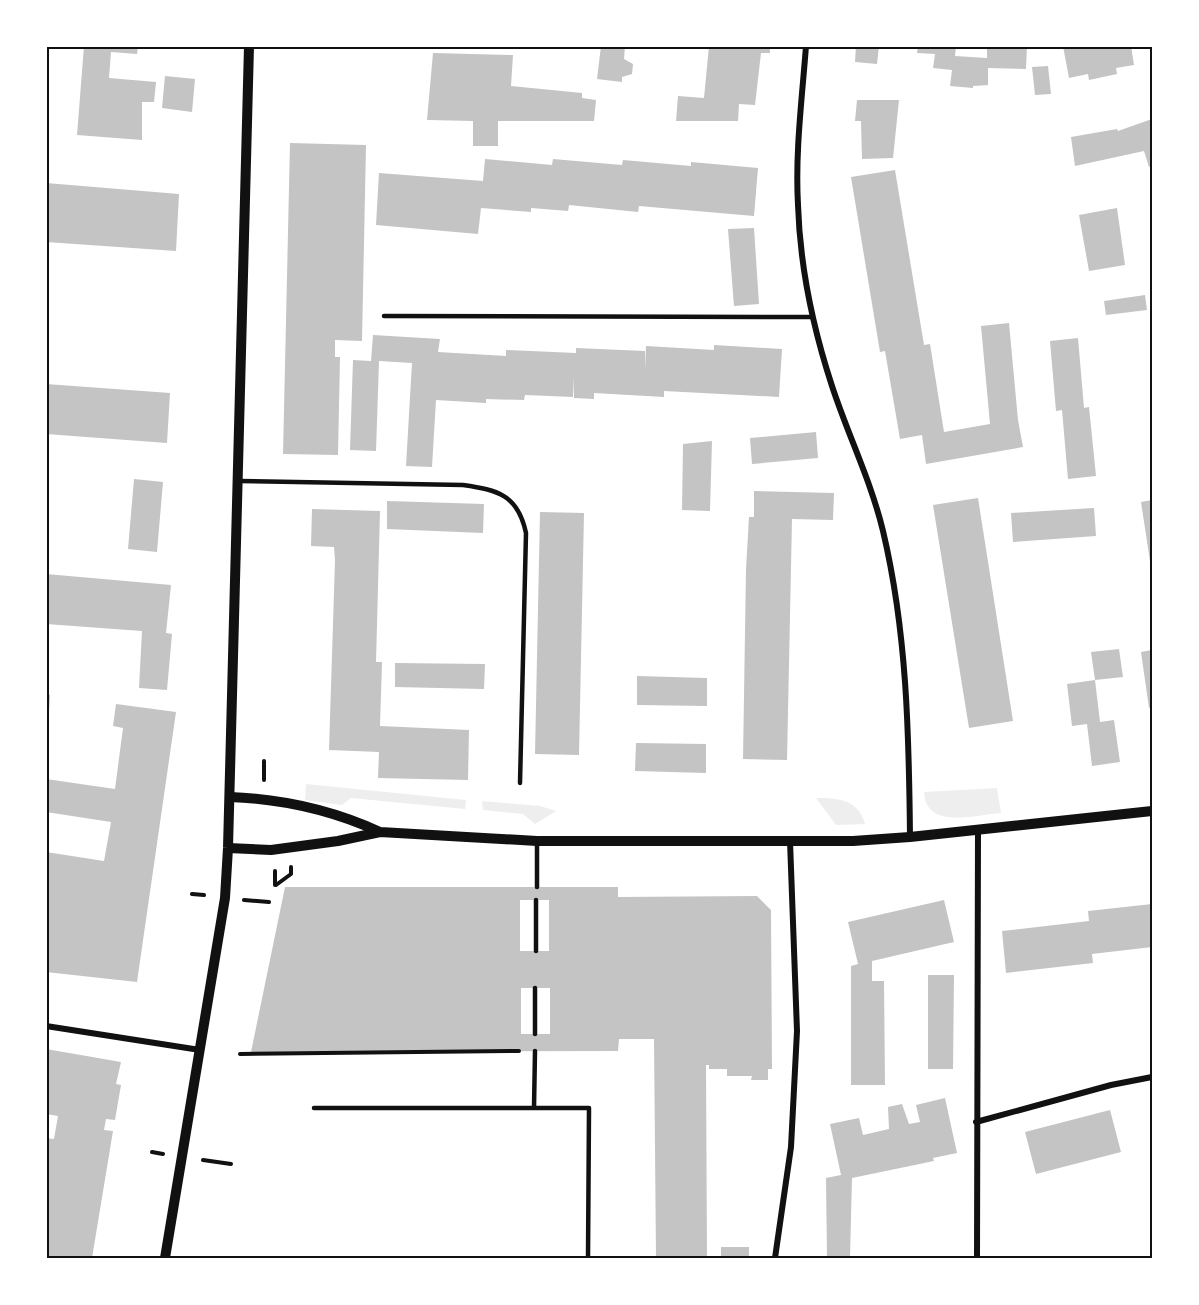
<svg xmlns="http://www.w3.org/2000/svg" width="1199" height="1305" font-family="'PT Serif',serif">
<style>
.green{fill:#eee}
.building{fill:#c4c4c4;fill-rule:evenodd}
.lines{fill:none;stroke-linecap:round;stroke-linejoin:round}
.path{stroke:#111;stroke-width:4}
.service{stroke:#111;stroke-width:4.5}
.minor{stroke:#111;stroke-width:6}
.tertiary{stroke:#111;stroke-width:10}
.neatline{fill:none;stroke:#111;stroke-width:2}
</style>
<rect width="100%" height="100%" fill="#fff"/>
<path class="green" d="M 306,784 L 466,800 L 465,809 L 351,798 L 342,805 L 305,800 Z
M 997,788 L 1001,813 C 974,815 926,830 924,792 Z
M 816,798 C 838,798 858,799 865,824 L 836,825 Z
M 482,801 L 540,806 L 556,811 L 535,824 L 523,814 L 483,810 Z"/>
<path class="building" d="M 84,46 L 138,46 L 137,54 L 111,52 L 109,78 L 156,82 L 154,102 L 142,102 L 142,140 L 77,135 Z
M 601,46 L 625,46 L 624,59 L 633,64 L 632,74 L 622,77 L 622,82 L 597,79 Z
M 709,46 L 770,46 L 770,53 L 761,53 L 755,105 L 739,104 L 738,121 L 676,121 L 678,96 L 704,98 Z
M 856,46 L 879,46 L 877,64 L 855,62 Z
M 918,46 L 956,46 L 955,56 L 987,58 L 987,46 L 1027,46 L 1026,69 L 988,68 L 988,85 L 973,86 L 973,88 L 950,86 L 952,70 L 933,68 L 935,54 L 917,53 Z
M 1063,46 L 1131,46 L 1134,65 L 1116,68 L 1117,74 L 1089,80 L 1088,74 L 1069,78 Z
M 433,53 L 513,55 L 511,86 L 582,93 L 582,98 L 596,100 L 594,121 L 498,121 L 498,146 L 473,146 L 473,121 L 427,120 Z
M 1048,66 L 1051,94 L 1035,95 L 1032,67 Z
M 165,76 L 195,79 L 192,112 L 162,108 Z
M 857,100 L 899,100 L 893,158 L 862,159 L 861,121 L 855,121 Z
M 1152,119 L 1152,166 L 1149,167 L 1144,151 L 1075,166 L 1071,137 L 1117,129 L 1118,131 Z
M 290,143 L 366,145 L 362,341 L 335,340 L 335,357 L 340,357 L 338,455 L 283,454 Z
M 485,159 L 552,165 L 553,159 L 622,165 L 623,160 L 691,166 L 691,162 L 758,168 L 754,216 L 639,206 L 638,212 L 569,205 L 568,211 L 531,208 L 531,212 L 481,208 L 478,234 L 376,225 L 379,173 L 483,181 Z
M 895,170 L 924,345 L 930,344 L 944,432 L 990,424 L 981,326 L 1009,323 L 1018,420 L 1023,447 L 926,464 L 922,435 L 900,439 L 885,351 L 880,352 L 851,177 Z
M 46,183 L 179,194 L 176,251 L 46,242 Z
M 1117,208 L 1125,265 L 1089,271 L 1079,215 Z
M 754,228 L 759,304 L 734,306 L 728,229 Z
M 1145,295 L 1147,310 L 1106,315 L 1104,301 Z
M 373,335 L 440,339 L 438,352 L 506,356 L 506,350 L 576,353 L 576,348 L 645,351 L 645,370 L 646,346 L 714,350 L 714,345 L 782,349 L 779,397 L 664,391 L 664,397 L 594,393 L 594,399 L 574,398 L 574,377 L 573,397 L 525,395 L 524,400 L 486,399 L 486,403 L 436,400 L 432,467 L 406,466 L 412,363 L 379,361 L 376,451 L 350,450 L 353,360 L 371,361 Z
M 1078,338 L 1084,408 L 1089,407 L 1096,476 L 1068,479 L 1062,410 L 1056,411 L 1050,341 Z
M 46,384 L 170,393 L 167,443 L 46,434 Z
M 816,432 L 818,458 L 752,464 L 750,438 Z
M 712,441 L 710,511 L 682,510 L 683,444 Z
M 134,479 L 163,482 L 157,552 L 128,549 Z
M 754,491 L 834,493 L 833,520 L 792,519 L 787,760 L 743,759 L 746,569 L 749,517 L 754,517 Z
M 978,498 L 1013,721 L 969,728 L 933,505 Z
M 1152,500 L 1152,567 L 1151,568 L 1141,502 Z
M 387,501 L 484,504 L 483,533 L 387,529 Z
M 1094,508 L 1096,536 L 1013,542 L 1011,513 Z
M 312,509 L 380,511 L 376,662 L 382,662 L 380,726 L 469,730 L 468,780 L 378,778 L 379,752 L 329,750 L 335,560 L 334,547 L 311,546 Z
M 540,512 L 584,513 L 579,755 L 535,754 Z
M 46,574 L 171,585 L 166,633 L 172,634 L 167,690 L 139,688 L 142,631 L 46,624 Z
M 1119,649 L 1123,677 L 1095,680 L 1100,722 L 1114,720 L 1120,762 L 1092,766 L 1087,724 L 1072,726 L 1067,684 L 1095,680 L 1091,652 Z
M 1152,650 L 1152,707 L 1149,708 L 1141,652 Z
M 395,663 L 485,664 L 484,689 L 395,687 Z
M 637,676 L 707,678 L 707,706 L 637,705 Z
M 46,694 L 50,695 L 48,728 L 46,728 Z
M 116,704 L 176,712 L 137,982 L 46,972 L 46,852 L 104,861 L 111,822 L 46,812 L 46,779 L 115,789 L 123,728 L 113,726 Z
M 636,743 L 706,744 L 706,773 L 635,771 Z
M 285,887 L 618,887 L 618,897 L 757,896 L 771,910 L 772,1069 L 768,1069 L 768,1080 L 751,1080 L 752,1076 L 727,1076 L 727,1069 L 709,1069 L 709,1065 L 706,1065 L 707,1258 L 656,1258 L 654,1039 L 619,1039 L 618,1051 L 251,1052 ZM 520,900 L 549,900 L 549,951 L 520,951 ZM 521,988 L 550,988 L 550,1034 L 521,1034 Z
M 944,900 L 954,942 L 872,961 L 872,981 L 884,981 L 885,1085 L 851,1085 L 851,966 L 858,964 L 848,922 Z
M 1152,904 L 1152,947 L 1092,954 L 1093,963 L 1006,973 L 1002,931 L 1089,921 L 1088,911 Z
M 928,975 L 954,975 L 953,1069 L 928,1069 Z
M 46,1049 L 121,1062 L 116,1084 L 121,1085 L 115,1120 L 106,1119 L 104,1130 L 113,1131 L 92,1258 L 46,1258 L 46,1138 L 54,1139 L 58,1116 L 46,1114 Z
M 945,1098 L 957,1153 L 933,1158 L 934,1161 L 852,1178 L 850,1258 L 827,1258 L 826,1178 L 841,1175 L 830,1124 L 859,1118 L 863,1135 L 889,1129 L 888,1107 L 902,1104 L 909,1124 L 920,1122 L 916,1105 Z
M 1110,1110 L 1121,1152 L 1036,1174 L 1025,1132 Z
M 721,1247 L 749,1247 L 749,1258 L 721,1258 Z"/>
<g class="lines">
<path class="path" d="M 264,780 L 264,761
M 275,871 L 275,885
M 276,885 L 291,874 L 291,867
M 192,894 L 204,895
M 244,900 L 269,902
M 240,1054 L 519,1051
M 152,1152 L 163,1154
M 203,1160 L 231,1164"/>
<path class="service" d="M 384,316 L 813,317
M 238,481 L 463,485 C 498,490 518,495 526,533 L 520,783
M 537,887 L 537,841
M 536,951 L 536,900
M 535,1034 L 535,988
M 314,1108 L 589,1108 L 588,1258
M 534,1108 L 535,1051"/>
<path class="minor" d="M 806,46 C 802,99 795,152 798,205 C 800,266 813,328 832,386 C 848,435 871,481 883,531 C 907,632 909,735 910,837
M 46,1026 L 200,1050
M 976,1122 L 1111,1085 L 1152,1077
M 775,1258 L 791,1147 L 797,1031 L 790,841
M 977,1258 L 978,830"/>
<path class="tertiary" d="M 230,797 C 283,799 332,810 380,832
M 228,848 L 271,850 L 338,841 L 380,832 L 537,841 L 853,841 L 910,837 L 1152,811
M 165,1258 L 225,898 L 228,848 L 249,46"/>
</g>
<rect width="1199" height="1305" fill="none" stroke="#ffffff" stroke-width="96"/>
<rect x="48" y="48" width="1103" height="1209" class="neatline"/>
</svg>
